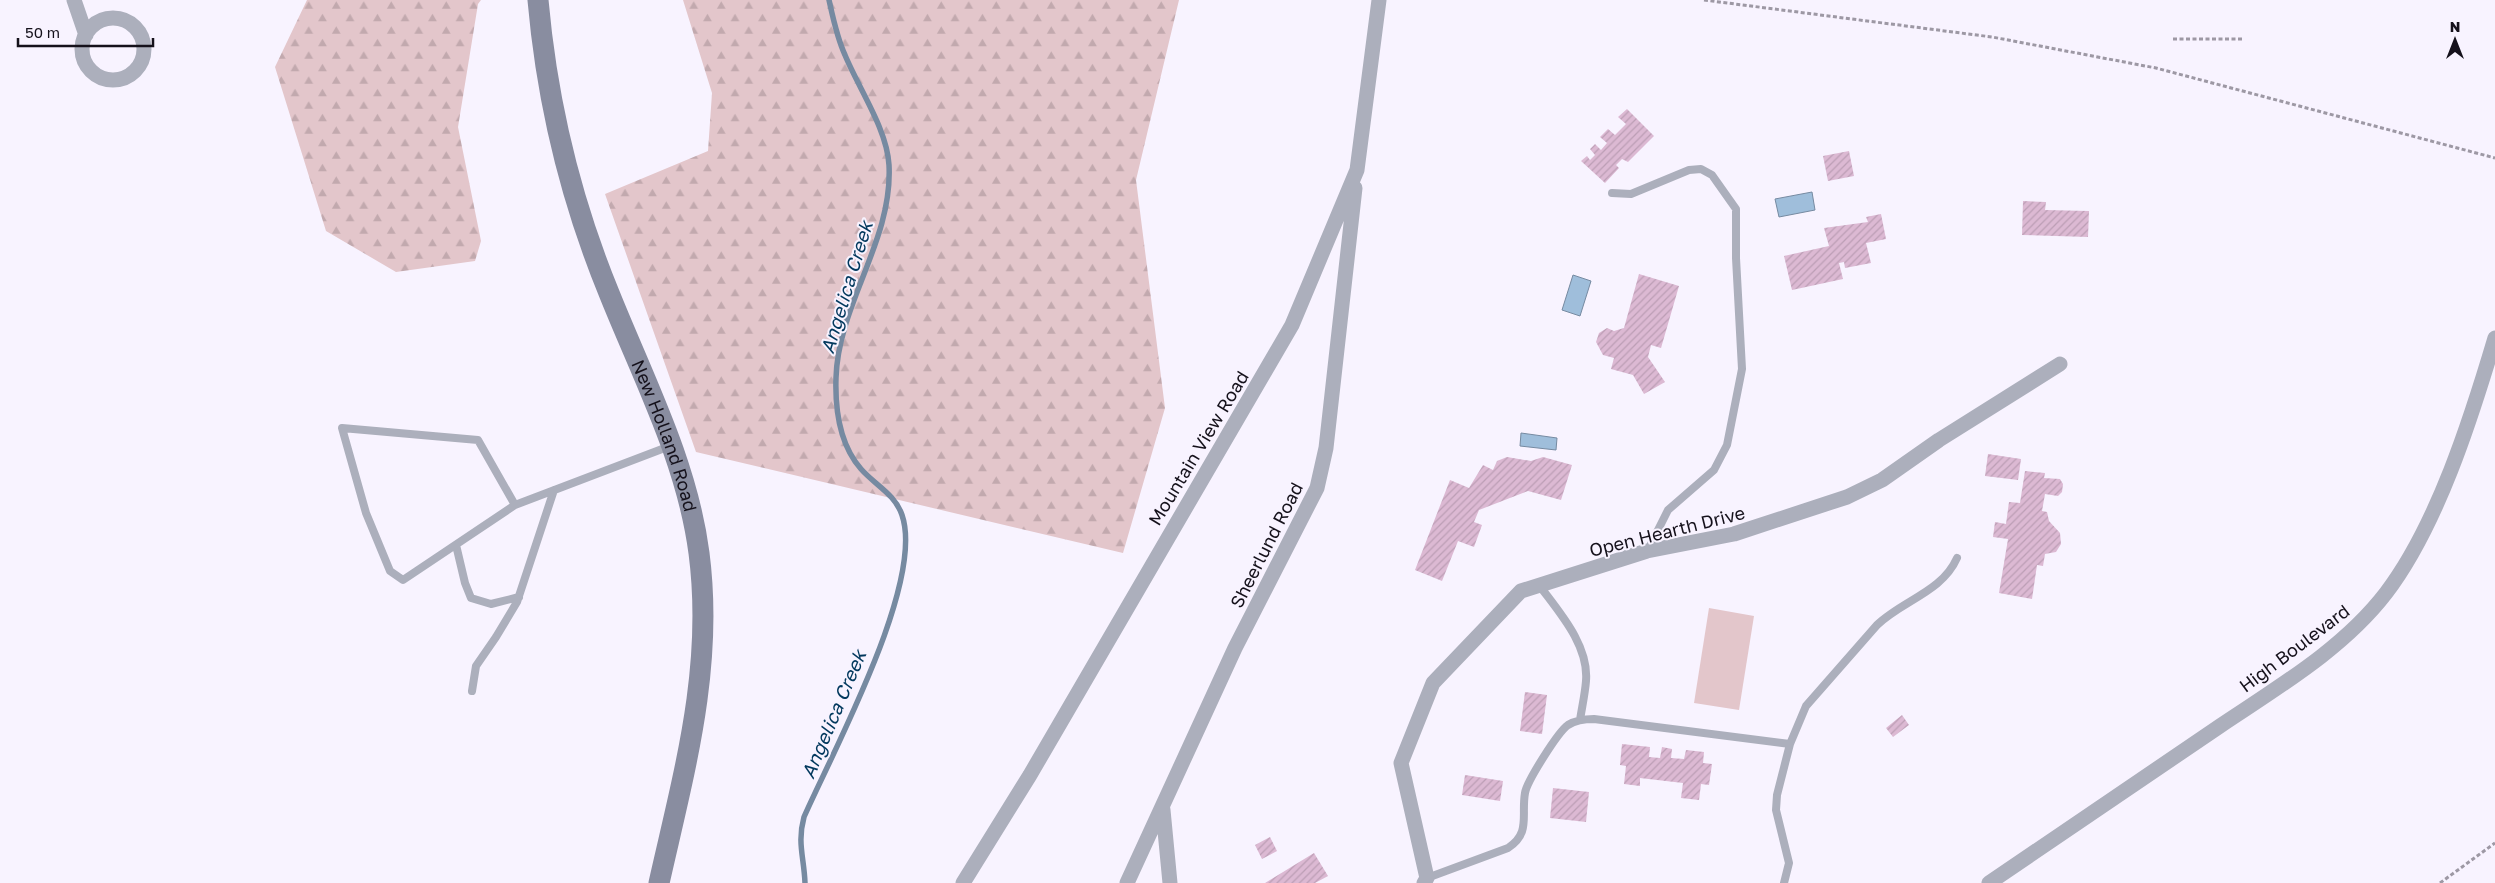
<svg xmlns="http://www.w3.org/2000/svg" width="2495" height="883" font-family="'Golos Text',sans-serif">
<style>
.forest{fill:url(#forest-firs)}
.garden{fill:#e3c6cb}
.water{fill:#9fbedb;stroke:#768aa1}
.lines{fill:none;stroke-linecap:round;stroke-linejoin:round}
.stream{stroke:#768aa1;stroke-width:5.5}
.building{fill:url(#building-hatch)}
.path{stroke:#9d98a4;stroke-width:3;stroke-dasharray:4 2.5;stroke-linecap:butt}
.lane{stroke:#acafbc;stroke-width:8}
.street{stroke:#acafbc;stroke-width:15}
.secondary{stroke:#898da0;stroke-width:21}
.labels{text-anchor:middle;dominant-baseline:central;stroke-width:4;stroke-linejoin:round;paint-order:stroke}
.street-label{font-size:18px;fill:#15111b;stroke:#f8f3ff}
.water-label{font-size:19px;font-style:italic;fill:#02385d;stroke:#f8f3ff}
</style>
<defs>
<pattern id="forest-firs" width="22" height="20" patternUnits="userSpaceOnUse" patternTransform="scale(1.25)"><rect width="22" height="20" fill="#e3c6cb"/><path d="M5 1l3.5 6h-7zM16 11l3.5 6h-7z" fill="#c2a9ae"/></pattern>
<pattern id="building-hatch" width="6" height="6" patternUnits="userSpaceOnUse" patternTransform="scale(1.25)"><rect width="6" height="6" fill="#dcb9d3"/><path d="M-1 1l2-2M0 6l6-6M5 7l2-2" fill="none" stroke="#bc9eb5"/></pattern>
</defs>
<rect width="100%" height="100%" fill="#f8f3ff"/>
<path class="forest" d="M 307,0 L 481,0 L 478,4 L 458,127 L 481,241 L 475,261 L 396,272 L 326,231 L 275,67 Z
M 683,0 L 1179,0 L 1136,180 L 1165,408 L 1123,553 L 696,452 L 605,194 L 708,151 L 712,93 Z"/>
<path class="garden" d="M 1709,608 L 1754,616 L 1739,710 L 1694,703 Z"/>
<path class="water" d="M 1812,192 L 1815,210 L 1779,217 L 1775,199 Z
M 1573,275 L 1591,281 L 1580,316 L 1562,310 Z
M 1521,433 L 1557,438 L 1556,450 L 1520,446 Z"/>
<g class="lines">
<path class="stream" d="M 805,883 C 804,857 797,843 804,817 C 833,751 925,582 902,515 C 895,494 875,485 861,469 C 840,445 835,409 836,378 C 838,304 893,241 889,165 C 887,129 859,89 845,55 C 837,38 833,18 829,0"/>
</g>
<path class="building" d="M 1627,109 L 1654,136 L 1628,162 L 1622,159 L 1616,165 L 1619,168 L 1605,183 L 1581,161 L 1587,156 L 1590,160 L 1595,155 L 1590,149 L 1595,144 L 1601,150 L 1607,143 L 1600,137 L 1608,129 L 1615,135 L 1626,124 L 1618,117 Z
M 1849,151 L 1854,176 L 1828,181 L 1823,156 Z
M 2023,201 L 2046,202 L 2045,210 L 2089,211 L 2088,237 L 2022,235 Z
M 1881,214 L 1886,239 L 1866,243 L 1871,263 L 1845,268 L 1844,262 L 1839,263 L 1843,279 L 1792,290 L 1784,256 L 1829,246 L 1824,228 L 1868,222 L 1866,217 Z
M 1639,274 L 1679,286 L 1661,348 L 1651,345 L 1648,357 L 1665,382 L 1644,394 L 1633,375 L 1611,369 L 1614,358 L 1603,355 L 1596,342 L 1599,333 L 1607,328 L 1614,331 L 1624,328 Z
M 1988,454 L 2021,459 L 2018,480 L 1985,476 Z
M 1507,457 L 1531,461 L 1543,457 L 1572,465 L 1561,500 L 1528,491 L 1479,510 L 1474,522 L 1482,525 L 1474,547 L 1458,541 L 1442,581 L 1415,570 L 1450,480 L 1469,488 L 1483,465 L 1493,470 L 1497,461 Z
M 2025,471 L 2045,473 L 2044,478 L 2060,479 L 2063,484 L 2062,492 L 2058,496 L 2045,494 L 2042,511 L 2047,512 L 2049,521 L 2060,533 L 2061,544 L 2056,552 L 2045,554 L 2043,566 L 2037,565 L 2032,599 L 1999,593 L 2008,539 L 1993,537 L 1995,522 L 2006,524 L 2009,502 L 2020,503 Z
M 1525,692 L 1547,695 L 1542,734 L 1520,731 Z
M 1902,715 L 1909,725 L 1893,737 L 1886,728 Z
M 1622,744 L 1650,747 L 1649,757 L 1660,758 L 1662,747 L 1672,749 L 1671,758 L 1684,759 L 1686,750 L 1704,752 L 1703,763 L 1712,764 L 1709,785 L 1701,784 L 1699,800 L 1681,798 L 1683,783 L 1640,778 L 1640,786 L 1624,784 L 1626,766 L 1620,765 Z
M 1465,775 L 1503,781 L 1500,801 L 1462,795 Z
M 1553,788 L 1589,792 L 1586,822 L 1550,818 Z
M 1270,837 L 1277,851 L 1262,859 L 1255,845 Z
M 1314,853 L 1328,876 L 1315,883 L 1265,883 Z"/>
<g class="lines">
<path class="path" d="M 1704,0 L 1992,37 L 2156,68 L 2495,158
M 2173,39 L 2244,39
M 2440,883 L 2495,843"/>
<path class="lane" d="M 1612,193 L 1631,194 L 1689,170 L 1701,169 L 1712,175 L 1736,209 L 1736,258 L 1742,369 L 1727,445 L 1714,470 L 1668,510 L 1648,550
M 515,505 L 478,440 L 342,428 L 366,513 L 390,571 L 403,580 L 515,505 L 670,446
M 456,545 L 465,583 L 471,598 L 491,604 L 519,597
M 1539,585 C 1559,612 1589,645 1586,681 C 1585,694 1582,707 1580,720
M 472,691 L 476,666 L 496,637 L 517,602 L 554,490
M 1427,878 L 1508,848 C 1531,833 1521,816 1525,793 C 1527,781 1558,732 1568,725 C 1576,720 1584,719 1594,719 L 1790,744
M 1784,883 L 1789,863 L 1776,810 L 1777,795 L 1790,744 L 1806,706 L 1877,625 C 1903,600 1942,592 1957,558"/>
<path class="street" d="M 74,0 L 86,35
M82 49a31 31 0 1 1 62 0a31 31 0 1 1-62 0Z
M 1163,810 L 1170,883
M 963,883 L 1030,775 L 1292,325 L 1357,170 L 1379,0
M 1127,883 L 1235,648 L 1317,488 L 1326,448 L 1355,188
M 1424,883 L 1427,878 L 1401,763 L 1433,683 L 1521,591 L 1647,551 L 1734,534 L 1847,497 L 1882,480 L 1939,440 L 2060,364
M 1989,883 C 2066,831 2143,779 2220,726 C 2278,687 2343,649 2386,593 C 2437,526 2471,419 2495,338"/>
<path class="secondary" id="s1" d="M 538,0 C 547,102 570,198 609,293 C 643,378 687,461 699,553 C 714,668 684,772 659,883"/>
</g>
<g class="labels">
<g class="street-label">
<text stroke="none"><textPath href="#s1" startOffset="456">New Holland Road</textPath></text>
<text transform="translate(1198 448) rotate(-59)">Mountain View Road</text>
<text transform="translate(1667 531) rotate(-14)">Open Hearth Drive</text>
<text transform="translate(1266 545) rotate(-63)">Sheerlund Road</text>
<text transform="translate(2294 648) rotate(-37)">High Boulevard</text>
</g>
<g class="water-label">
<text transform="translate(846 287) rotate(-73)">Angelica Creek</text>
<text transform="translate(833 714) rotate(-67)">Angelica Creek</text>
</g>
</g>
<g transform="translate(2455 40)" stroke="#f8f3ff" stroke-width="4" paint-order="stroke">
<path d="M0-4L9 19L0 12L-9 19Z" fill="#15111b"/>
<text y="-8" font-size="14" font-weight="bold" text-anchor="middle" fill="#15111b">N</text>
</g>
<path d="M18 38v8h135v-8" fill="none" stroke="#15111b" stroke-width="2.5"/>
<text x="25" y="38" font-size="15" fill="#15111b" stroke="#f8f3ff" stroke-width="4" paint-order="stroke">50 m</text>
</svg>
